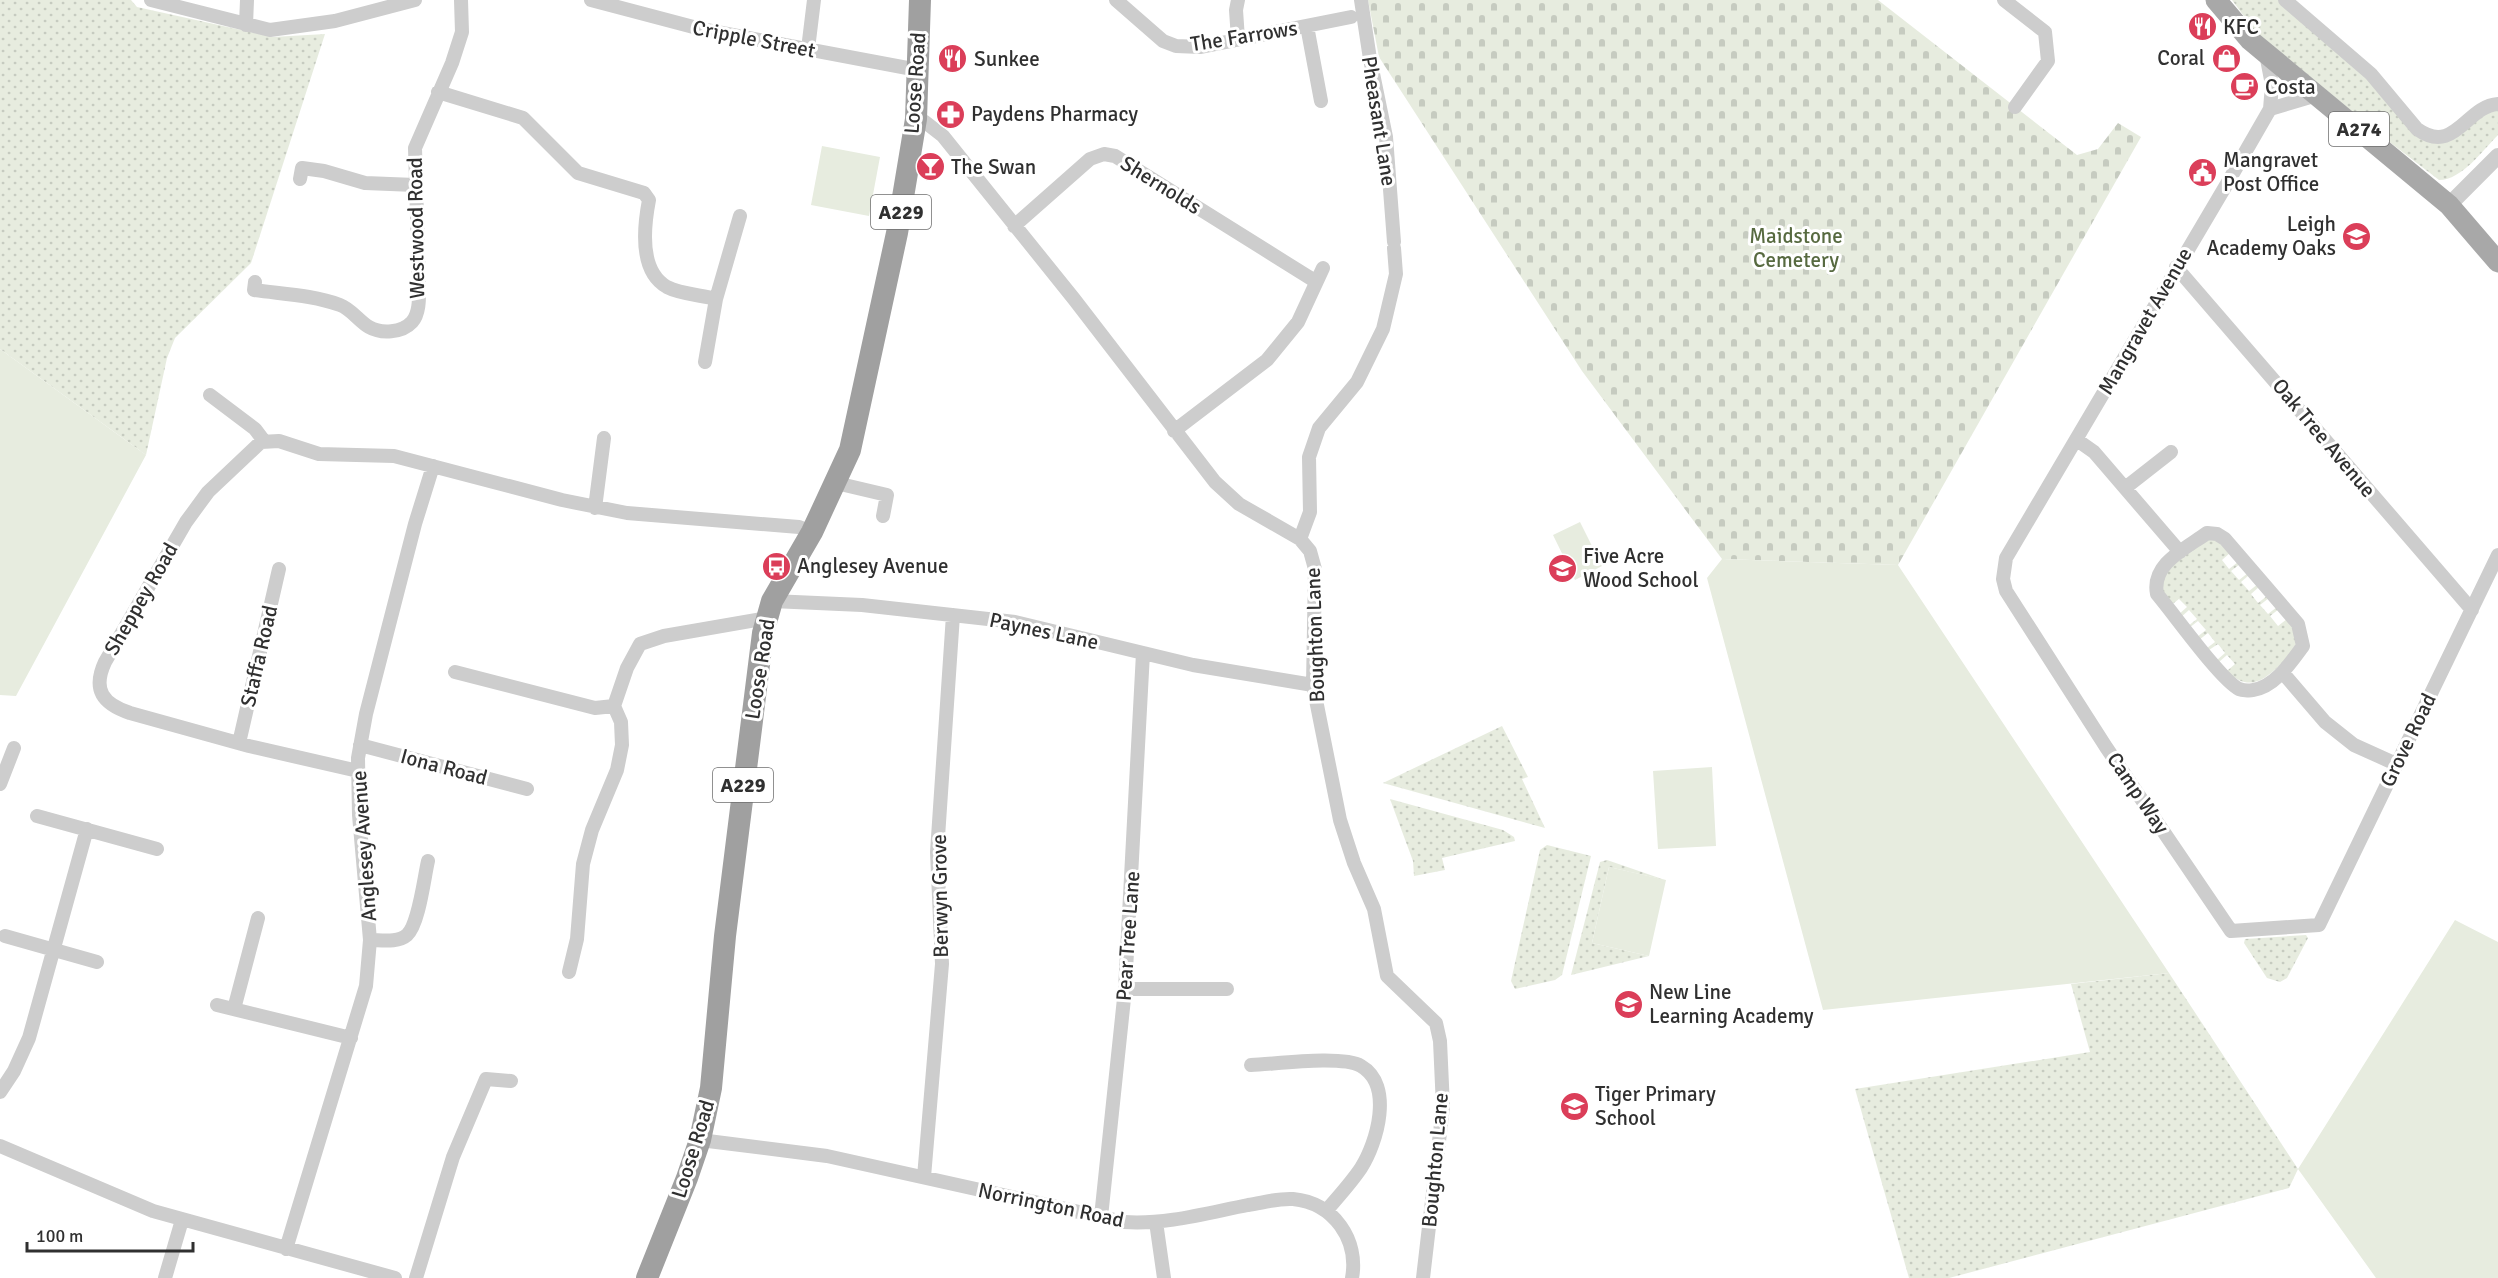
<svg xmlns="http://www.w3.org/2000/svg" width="2498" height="1278" font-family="Signika,sans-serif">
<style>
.grass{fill:url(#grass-dots)}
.cemetery{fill:url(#cemetery-stones)}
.park{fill:#e7ecdf}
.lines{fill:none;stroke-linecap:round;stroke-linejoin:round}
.minor{stroke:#cdcdcd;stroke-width:14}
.tertiary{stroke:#cdcdcd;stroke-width:16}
.primary{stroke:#a8a8a8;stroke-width:21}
.trunk{stroke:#a0a0a0;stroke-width:22}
.labels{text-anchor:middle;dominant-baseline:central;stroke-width:6;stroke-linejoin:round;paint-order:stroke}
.shield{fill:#fff;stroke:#6e6e6e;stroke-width:1.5}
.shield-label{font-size:20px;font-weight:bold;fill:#303030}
.poi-label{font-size:21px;fill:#303030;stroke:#fff;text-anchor:start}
.street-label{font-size:21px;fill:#303030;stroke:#fff}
.park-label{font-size:21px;fill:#576a40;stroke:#fff}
</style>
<defs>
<pattern id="grass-dots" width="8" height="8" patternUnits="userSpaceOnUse" patternTransform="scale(1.5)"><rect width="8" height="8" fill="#e7ecdf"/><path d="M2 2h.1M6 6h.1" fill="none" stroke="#c6cbc0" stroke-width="1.8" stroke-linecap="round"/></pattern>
<pattern id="cemetery-stones" width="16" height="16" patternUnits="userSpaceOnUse" patternTransform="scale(1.5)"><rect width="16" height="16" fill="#e7ecdf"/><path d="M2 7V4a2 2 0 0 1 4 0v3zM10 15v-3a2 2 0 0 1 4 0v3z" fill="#c6cbc0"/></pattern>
</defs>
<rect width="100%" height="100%" fill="#fff"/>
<path class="grass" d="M 0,0 L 131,0 L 137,7 L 273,37 L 325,34 L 251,263 L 175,338 L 167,358 L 146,455 L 0,349 Z
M 2232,0 L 2283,0 L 2351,63 L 2429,141 L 2487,108 L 2498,108 L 2498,135 C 2483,150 2462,180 2439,180 L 2383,137 L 2255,31 Z
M 2213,539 L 2220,542 L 2231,552 L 2222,560 L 2229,569 L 2238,562 L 2240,564 L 2231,571 L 2239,580 L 2248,573 L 2249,575 L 2241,582 L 2249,591 L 2258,584 L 2259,587 L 2251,594 L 2258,603 L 2267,596 L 2269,598 L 2260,605 L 2268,614 L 2277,607 L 2279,609 L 2270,616 L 2278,626 L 2287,619 C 2295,631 2299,640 2293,653 C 2271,672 2254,698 2227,671 L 2235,664 L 2227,655 L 2219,662 L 2217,660 L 2225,653 L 2218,644 L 2209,650 L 2207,648 L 2215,642 L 2208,633 L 2199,640 L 2197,637 L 2206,630 L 2198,621 L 2189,628 L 2188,626 L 2197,619 L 2189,610 L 2180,618 L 2178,615 L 2187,607 L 2179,599 L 2170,606 L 2159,583 L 2160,575 L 2199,540 Z
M 1502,726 L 1528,777 L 1522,779 L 1545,828 L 1383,783 Z
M 1390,799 L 1503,830 L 1514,837 L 1515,841 L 1442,858 L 1445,870 L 1414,876 L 1413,861 Z
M 1547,845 L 1591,856 L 1562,975 L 1555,980 L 1515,989 L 1511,981 L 1540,850 Z
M 1607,860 L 1665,880 L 1609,867 L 1592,943 L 1649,956 L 1571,975 L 1600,862 Z
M 2306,935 L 2308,938 L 2287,978 L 2280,982 L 2267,978 L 2244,943 L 2245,939 Z
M 2169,973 L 2298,1169 L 2289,1188 L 1949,1278 L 1909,1278 L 1855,1089 L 2090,1052 L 2071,984 Z"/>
<path class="cemetery" d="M 1368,0 L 1878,0 L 2077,155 L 2098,149 L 2118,123 L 2141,137 L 1898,565 L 1722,559 L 1582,371 L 1379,57 Z"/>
<path class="park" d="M 822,146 L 880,157 L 869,216 L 811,205 Z
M 0,349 L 146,455 L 16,696 L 0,695 Z
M 1580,522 L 1602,566 L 1575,580 L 1553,535 Z
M 1722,559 L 1898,565 L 2169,973 L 1823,1010 L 1707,578 Z
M 1712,767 L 1716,846 L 1658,849 L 1653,771 Z
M 1609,867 L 1666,880 L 1649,956 L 1592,943 Z
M 2455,920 L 2498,942 L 2498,1278 L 2376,1278 L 2298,1169 Z"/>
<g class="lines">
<path class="minor" d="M 151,0 L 270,30 L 335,21 L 415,0
M 591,0 L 701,29 L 918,70
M 1116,0 L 1163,41 L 1176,46 L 1201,47 L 1351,17
M 1361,0 L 1370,59 L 1386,137 L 1394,242
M 2004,0 L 2045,32 L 2048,61 L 2015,107
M 2285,0 L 2371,74 L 2417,129 C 2455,156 2466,106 2498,104
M 246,25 L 247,0
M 1307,26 L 1321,101
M 1238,39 L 1236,10 L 1238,0
M 808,49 L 814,0
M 2266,54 L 2272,85 L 2270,109
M 438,92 L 523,118 L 578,173 L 644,193 L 649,200 C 644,226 639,271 667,287 C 680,294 701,295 716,299
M 2317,95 L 2270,109 L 2228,182 L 2006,558 L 2003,579 L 2006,591 L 2106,747 L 2231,931 L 2319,925 L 2498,555
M 916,119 L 925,122 L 943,136 L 1074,299 L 1215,482 L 1239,504 L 1300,539 L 1310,551 L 1315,569 L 1313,685 L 1340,820 L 1354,863 L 1374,909 L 1387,976 L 1436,1023 L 1440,1041 L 1443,1107 L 1423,1278
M 300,179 L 302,168 L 324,171 L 365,183 L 415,185
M 1014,226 L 1090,159 L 1104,154 L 1115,156 L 1315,281
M 2176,267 L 2472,610
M 255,282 L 254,290 C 282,294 313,295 340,305 C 351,309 359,321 369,327 C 381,334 402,333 412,322 C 420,313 419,297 419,286 L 415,148 L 452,63 L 462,32 L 461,0
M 705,362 L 716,299 L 740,216
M 210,395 L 255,429 L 264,441
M 1174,431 L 1267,360 L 1298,322 L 1323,268
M 2077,440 L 2094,452 L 2180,552
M 836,483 L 887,495 L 883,516
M 2125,488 L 2171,452
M 595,508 L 604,438
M 2207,533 L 2217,534 L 2225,539 L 2298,624 L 2303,646 C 2291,662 2275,687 2253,690 C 2249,691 2242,690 2239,689 C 2220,679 2174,614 2157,594 C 2151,564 2185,549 2207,533 Z
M 1300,539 L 1310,512 L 1309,457 L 1319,428 L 1357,382 L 1383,329 L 1396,274 L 1394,248
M 772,601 L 862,605 L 1015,622 L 1193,665 L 1313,685
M 455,672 L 595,708 L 614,706
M 2283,673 L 2325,722 L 2354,745 L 2396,764
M 614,706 L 627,668 L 640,644 L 664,636 L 767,618
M 239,743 L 279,569
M 360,745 L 527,789
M 358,771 L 249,746 L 130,713 C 103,704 92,690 105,662 L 186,522 L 208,492 L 261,442 L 279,441 L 319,454 L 394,456 L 562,500 L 627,513 L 799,527 L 812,532
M 0,784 L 14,748
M 37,816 L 157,849
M 5,936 L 97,962
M 370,940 C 381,940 398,943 407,935 C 419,924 424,878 428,861
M 569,972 L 577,939 L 583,864 L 592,830 L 617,770 L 622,745 L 621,722 L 614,706
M 1125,989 L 1227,989
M 217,1005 L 351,1038
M 234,1009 L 258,918
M 1251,1065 C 1276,1064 1342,1055 1361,1066 C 1394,1085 1377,1143 1361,1168 C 1351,1183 1338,1197 1326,1211
M 0,1092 L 14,1071 L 29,1038 L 87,829
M 700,1140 L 827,1156 L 1124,1222 C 1165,1225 1207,1213 1248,1205 C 1262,1203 1278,1198 1293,1199 C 1334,1203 1359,1240 1352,1278
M 0,1146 L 153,1211 L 395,1278
M 924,1177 L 942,964 L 937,852 L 953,615
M 1101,1217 L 1125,989 L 1143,653
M 1156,1222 L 1164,1278
M 286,1249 L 366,986 L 370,940 L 359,815 L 358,758 L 366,714 L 415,524 L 433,466
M 165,1278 L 182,1220
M 416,1278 L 453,1157 L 486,1079 L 511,1081"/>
<path class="tertiary" d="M 2449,205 L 2498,156"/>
<path class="primary" d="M 2216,0 L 2250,40 L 2449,205 L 2498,262"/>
<path class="trunk" d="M 647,1278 L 687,1178 L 700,1140 L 711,1088 L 725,936 L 763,633 L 772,601 L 812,532 L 850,450 L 897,233 L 916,119 L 920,0"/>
</g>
<defs>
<symbol id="restaurant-disc" viewBox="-11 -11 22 22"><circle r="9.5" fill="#db3e59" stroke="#fff"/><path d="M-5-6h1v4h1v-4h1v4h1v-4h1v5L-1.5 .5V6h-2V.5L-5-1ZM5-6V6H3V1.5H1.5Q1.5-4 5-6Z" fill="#fff"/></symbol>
<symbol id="shop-disc" viewBox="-11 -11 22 22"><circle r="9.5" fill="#db3e59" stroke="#fff"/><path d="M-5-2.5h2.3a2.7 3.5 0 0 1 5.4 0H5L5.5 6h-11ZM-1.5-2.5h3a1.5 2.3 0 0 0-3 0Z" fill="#fff"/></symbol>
<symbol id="cafe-disc" viewBox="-11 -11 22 22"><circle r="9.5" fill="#db3e59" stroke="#fff"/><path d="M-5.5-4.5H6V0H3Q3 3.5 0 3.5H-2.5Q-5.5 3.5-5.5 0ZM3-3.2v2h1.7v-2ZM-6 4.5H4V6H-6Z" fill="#fff"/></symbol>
<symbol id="pharmacy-disc" viewBox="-11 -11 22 22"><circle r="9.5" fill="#db3e59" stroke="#fff"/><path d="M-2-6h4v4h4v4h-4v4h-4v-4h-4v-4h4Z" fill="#fff"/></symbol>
<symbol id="bar-disc" viewBox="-11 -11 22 22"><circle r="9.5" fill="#db3e59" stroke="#fff"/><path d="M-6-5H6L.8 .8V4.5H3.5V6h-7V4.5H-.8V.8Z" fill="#fff"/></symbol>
<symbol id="civic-disc" viewBox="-11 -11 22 22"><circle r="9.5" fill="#db3e59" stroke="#fff"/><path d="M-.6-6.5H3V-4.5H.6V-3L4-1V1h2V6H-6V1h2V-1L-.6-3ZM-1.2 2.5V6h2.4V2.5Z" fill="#fff"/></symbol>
<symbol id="school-disc" viewBox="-11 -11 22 22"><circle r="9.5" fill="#db3e59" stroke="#fff"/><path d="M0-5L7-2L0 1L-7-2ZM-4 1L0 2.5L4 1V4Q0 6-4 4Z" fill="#fff"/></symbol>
<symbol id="bus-disc" viewBox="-11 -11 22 22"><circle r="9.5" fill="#db3e59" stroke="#fff"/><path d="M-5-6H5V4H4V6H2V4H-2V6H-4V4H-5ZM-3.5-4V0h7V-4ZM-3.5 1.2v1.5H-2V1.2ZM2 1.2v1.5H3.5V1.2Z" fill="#fff"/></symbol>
</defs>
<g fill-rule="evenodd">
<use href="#restaurant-disc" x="2186" y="10" width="33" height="33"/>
<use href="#shop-disc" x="2210" y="42" width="33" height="33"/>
<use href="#restaurant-disc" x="936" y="42" width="33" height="33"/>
<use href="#cafe-disc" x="2228" y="70" width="33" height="33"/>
<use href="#pharmacy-disc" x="934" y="98" width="33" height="33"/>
<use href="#bar-disc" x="914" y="150" width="33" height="33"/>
<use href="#civic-disc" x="2186" y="156" width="33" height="33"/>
<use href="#school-disc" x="2340" y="220" width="33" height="33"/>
<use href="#bus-disc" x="760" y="550" width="33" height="33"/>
<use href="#school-disc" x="1546" y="552" width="33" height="33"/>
<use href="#school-disc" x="1612" y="988" width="33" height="33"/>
<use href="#school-disc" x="1558" y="1090" width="33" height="33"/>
</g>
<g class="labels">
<g class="shield">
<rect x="2329" y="112" width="60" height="34" rx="4.5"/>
<rect x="871" y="195" width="60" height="34" rx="4.5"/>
<rect x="713" y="768" width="60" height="34" rx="4.5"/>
</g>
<g class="shield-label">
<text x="2359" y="129">A274</text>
<text x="901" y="212">A229</text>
<text x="743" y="785">A229</text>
</g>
<g class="poi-label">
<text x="2223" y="27">KFC</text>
<text x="2205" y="58" text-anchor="end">Coral</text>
<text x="974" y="59">Sunkee</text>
<text x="2265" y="87">Costa</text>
<text x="971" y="114">Paydens Pharmacy</text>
<text x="2223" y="160">Mangravet<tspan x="2223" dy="24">Post Office</tspan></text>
<text x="951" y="167">The Swan</text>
<text x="2336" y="224" text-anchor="end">Leigh<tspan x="2336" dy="24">Academy Oaks</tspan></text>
<text x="1583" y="556">Five Acre<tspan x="1583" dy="24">Wood School</tspan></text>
<text x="797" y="566">Anglesey Avenue</text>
<text x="1649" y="992">New Line<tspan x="1649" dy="24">Learning Academy</tspan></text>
<text x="1595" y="1094">Tiger Primary<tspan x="1595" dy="24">School</tspan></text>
</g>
<g class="street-label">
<text transform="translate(1244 36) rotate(-9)">The Farrows</text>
<text transform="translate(754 39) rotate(11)">Cripple Street</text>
<text transform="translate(915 83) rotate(-86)">Loose Road</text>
<text transform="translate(1379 121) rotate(81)">Pheasant Lane</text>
<text transform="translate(1161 185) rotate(32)">Shernolds</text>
<text transform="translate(416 228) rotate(-91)">Westwood Road</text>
<text transform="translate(2145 321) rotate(-60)">Mangravet Avenue</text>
<text transform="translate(2324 438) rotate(50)">Oak Tree Avenue</text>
<text transform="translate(141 599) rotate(-60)">Sheppey Road</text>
<text transform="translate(1044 631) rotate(12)">Paynes Lane</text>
<text transform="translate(1315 635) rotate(-92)">Boughton Lane</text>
<text transform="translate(259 656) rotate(-77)">Staffa Road</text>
<text transform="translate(760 669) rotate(-81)">Loose Road</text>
<text transform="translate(2408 740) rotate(-64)">Grove Road</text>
<text transform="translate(444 767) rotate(15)">Iona Road</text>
<text transform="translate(2138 793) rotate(56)">Camp Way</text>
<text transform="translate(364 846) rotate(-94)">Anglesey Avenue</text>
<text transform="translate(940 896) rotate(-91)">Berwyn Grove</text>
<text transform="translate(1128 936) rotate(-86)">Pear Tree Lane</text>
<text transform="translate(693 1149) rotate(-73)">Loose Road</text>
<text transform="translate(1435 1160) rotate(-85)">Boughton Lane</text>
<text transform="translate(1051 1205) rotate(12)">Norrington Road</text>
</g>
<g class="park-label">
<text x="1796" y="236">Maidstone<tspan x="1796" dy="24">Cemetery</tspan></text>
</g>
</g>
<path d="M27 1242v9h166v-9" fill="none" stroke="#303030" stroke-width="3"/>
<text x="36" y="1242" font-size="18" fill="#303030" stroke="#ffffff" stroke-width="4.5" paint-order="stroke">100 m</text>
</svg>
